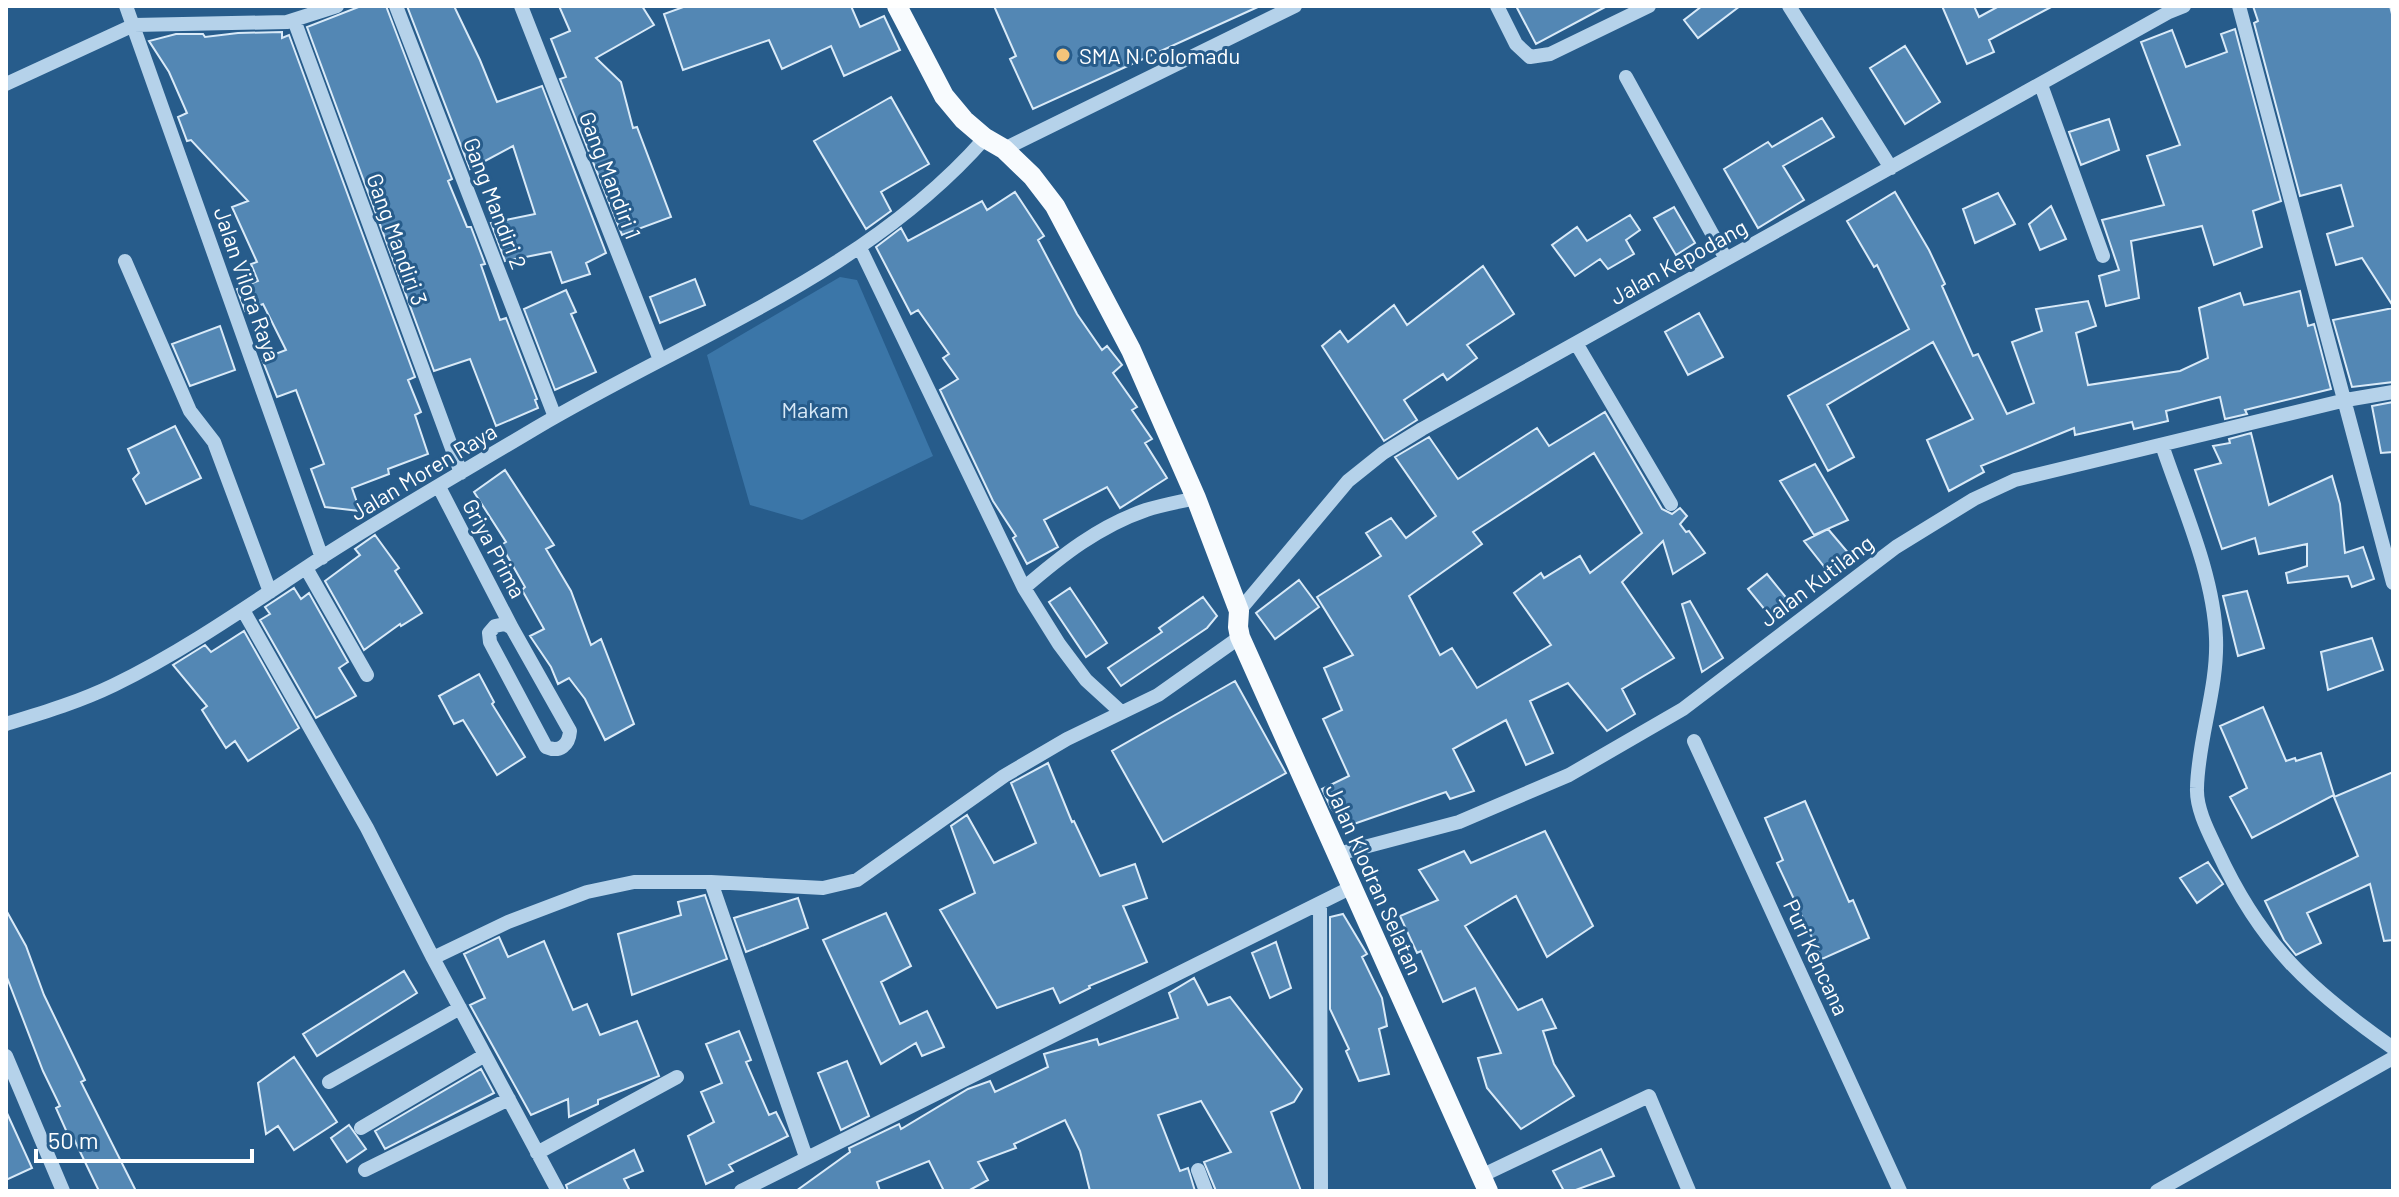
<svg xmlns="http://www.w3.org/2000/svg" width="2399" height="1197" font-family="Barlow,sans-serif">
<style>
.green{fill:#3b76a8}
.building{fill:#5387b4;stroke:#d9eaf8;stroke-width:2;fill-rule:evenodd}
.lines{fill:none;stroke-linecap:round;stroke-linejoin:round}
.minor{stroke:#b5d2ea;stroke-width:14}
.major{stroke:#f8fbfe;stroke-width:20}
.poi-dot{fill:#f3c47a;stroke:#275c8b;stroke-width:3}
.labels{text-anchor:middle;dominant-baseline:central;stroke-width:6;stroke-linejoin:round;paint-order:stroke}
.poi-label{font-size:22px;fill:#fff;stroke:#275c8b;text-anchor:start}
.street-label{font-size:22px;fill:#fff;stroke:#275c8b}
.park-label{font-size:22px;fill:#d9eaf8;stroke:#275c8b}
</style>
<rect width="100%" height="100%" fill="#275c8b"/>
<path class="green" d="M 840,277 L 857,280 L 933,456 L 802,520 L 750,505 L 707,355 Z"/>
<path class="building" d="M 361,6 L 386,6 L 452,179 L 448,181 L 467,227 L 471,227 L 485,264 L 481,265 L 500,320 L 506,318 L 537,399 L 535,400 L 538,408 L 496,426 L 470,359 L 434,371 L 307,27 Z
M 407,6 L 454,6 L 480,60 L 497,102 L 542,86 L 606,253 L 586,263 L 590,274 L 562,283 L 551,252 L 505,261 L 491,223 L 535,214 L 513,146 L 470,169 Z
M 559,6 L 642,6 L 654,25 L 596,58 L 621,82 L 633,128 L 637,127 L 671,217 L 622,235 L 560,79 L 566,77 L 551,39 L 570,31 Z
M 686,6 L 851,6 L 860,27 L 884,16 L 900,50 L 844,76 L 831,46 L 782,69 L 769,40 L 683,70 L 664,14 Z
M 994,6 L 1260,6 L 1033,109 L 1010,59 L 1016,56 Z
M 1516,6 L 1607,6 L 1536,44 Z
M 1702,6 L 1740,6 L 1698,38 L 1684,20 Z
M 1942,6 L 1974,6 L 1979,17 L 1999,6 L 2053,6 L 1989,40 L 1994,52 L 1967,64 Z
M 2253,6 L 2390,6 L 2393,18 L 2393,306 L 2362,258 L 2336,265 L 2327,234 L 2353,226 L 2341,185 L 2300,196 L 2254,23 L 2258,21 Z
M 2235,29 L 2281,201 L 2253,211 L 2262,247 L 2214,265 L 2202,226 L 2131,241 L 2139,298 L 2106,306 L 2099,276 L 2119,270 L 2102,220 L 2164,205 L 2147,156 L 2180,145 L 2141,42 L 2172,30 L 2186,67 L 2227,52 L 2221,34 Z
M 282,32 L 282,38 L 289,35 L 415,377 L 408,380 L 421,412 L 415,415 L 428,454 L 388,469 L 389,474 L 352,488 L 360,511 L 325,507 L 311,469 L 324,464 L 296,390 L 277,397 L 262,359 L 286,350 L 263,304 L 245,311 L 237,289 L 258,281 L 251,264 L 257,262 L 232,207 L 248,201 L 191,140 L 187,141 L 178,117 L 187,113 L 169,72 L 149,41 L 176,34 L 203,34 L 205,37 L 238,33 Z
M 1905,46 L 1940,102 L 1905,124 L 1870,68 Z
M 891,97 L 929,164 L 881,192 L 891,211 L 866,229 L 814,141 Z
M 1822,118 L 1834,137 L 1783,166 L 1804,200 L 1758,228 L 1724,169 L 1768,142 L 1772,147 Z
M 2109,119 L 2119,150 L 2081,165 L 2069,132 Z
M 1015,192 L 1044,236 L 1038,240 L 1077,314 L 1102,350 L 1107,346 L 1122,365 L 1113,373 L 1137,407 L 1132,410 L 1152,439 L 1145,443 L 1167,478 L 1120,508 L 1107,487 L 1044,520 L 1058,547 L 1027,564 L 1013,538 L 1016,536 L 993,501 L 940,390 L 958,379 L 943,358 L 949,354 L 918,310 L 911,314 L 876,247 L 901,228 L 908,241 L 982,201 L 987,210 Z
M 1895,192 L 1929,250 L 1945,284 L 1942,286 L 1973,356 L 1978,354 L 2007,414 L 2034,403 L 2012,342 L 2042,331 L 2036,309 L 2088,301 L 2096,326 L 2076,333 L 2088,385 L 2180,371 L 2208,358 L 2199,308 L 2240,293 L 2244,305 L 2300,291 L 2308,326 L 2314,324 L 2331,389 L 2245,410 L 2247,414 L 2225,419 L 2220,397 L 2166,411 L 2168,421 L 2134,429 L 2132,422 L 2075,435 L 2074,428 L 1981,466 L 1984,472 L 1949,491 L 1927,440 L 1973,419 L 1933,342 L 1827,405 L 1854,457 L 1828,471 L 1788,396 L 1909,329 L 1877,265 L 1874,267 L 1847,221 Z
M 1998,193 L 2015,224 L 1975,243 L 1963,209 Z
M 2051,206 L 2066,239 L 2040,250 L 2029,224 Z
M 1674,207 L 1695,243 L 1676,255 L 1654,218 Z
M 1630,215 L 1640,230 L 1626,240 L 1634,254 L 1608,269 L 1600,259 L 1575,276 L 1552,245 L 1577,227 L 1587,241 Z
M 1483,266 L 1514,314 L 1467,345 L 1477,358 L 1447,380 L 1443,374 L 1404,400 L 1417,420 L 1384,441 L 1322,346 L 1340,331 L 1348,342 L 1394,305 L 1407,325 Z
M 695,279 L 705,305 L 660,323 L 650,297 Z
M 566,290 L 576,312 L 571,314 L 596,372 L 555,390 L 524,309 Z
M 2393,308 L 2393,382 L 2352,387 L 2333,320 Z
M 1699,313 L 1723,357 L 1688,375 L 1665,332 Z
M 220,326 L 235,370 L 190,386 L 172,344 Z
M 2393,402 L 2393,452 L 2381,453 L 2372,406 Z
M 1605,412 L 1662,509 L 1672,514 L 1680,508 L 1687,516 L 1680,524 L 1686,532 L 1689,531 L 1705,553 L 1673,574 L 1663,541 L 1622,582 L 1674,658 L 1622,689 L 1635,714 L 1607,731 L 1568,683 L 1530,701 L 1553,753 L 1526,765 L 1506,720 L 1453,749 L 1474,791 L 1450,799 L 1446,792 L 1345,827 L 1331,808 L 1322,789 L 1349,776 L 1323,719 L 1342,710 L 1324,668 L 1353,655 L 1317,597 L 1381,556 L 1366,533 L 1391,518 L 1406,538 L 1436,516 L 1395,457 L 1429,437 L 1458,479 L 1537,428 L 1549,446 ZM 1594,453 L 1642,533 L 1590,573 L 1580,556 L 1544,578 L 1541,573 L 1514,593 L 1551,645 L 1477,688 L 1452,648 L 1440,655 L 1409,596 L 1482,544 L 1473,532 Z
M 175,426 L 201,478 L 146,504 L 133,479 L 139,473 L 128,449 Z
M 2251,433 L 2269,505 L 2332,476 L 2340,504 L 2345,553 L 2363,547 L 2374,579 L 2352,587 L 2348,576 L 2288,583 L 2286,573 L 2307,566 L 2307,544 L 2259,554 L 2255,538 L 2222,549 L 2195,470 L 2221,463 L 2213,446 L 2230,443 L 2229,439 Z
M 1815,464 L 1848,520 L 1814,535 L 1780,481 Z
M 505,470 L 554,545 L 546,549 L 571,591 L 591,645 L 601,639 L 634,724 L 605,740 L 585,699 L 569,678 L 558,684 L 551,667 L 530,636 L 544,629 L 522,590 L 525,587 L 501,545 L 506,542 L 474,492 Z
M 1828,529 L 1850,555 L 1826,569 L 1804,541 Z
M 375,535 L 399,568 L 395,571 L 422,613 L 401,626 L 400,624 L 364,650 L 325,581 L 360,555 L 355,549 Z
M 1767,574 L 1793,606 L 1774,621 L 1748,589 Z
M 1299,580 L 1319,607 L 1275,639 L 1256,613 Z
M 294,588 L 301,599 L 309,593 L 348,662 L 339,668 L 356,696 L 316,718 L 260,620 L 270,614 L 265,607 Z
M 1070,588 L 1107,643 L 1086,657 L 1049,602 Z
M 2247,591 L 2264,648 L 2238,656 L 2223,596 Z
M 1203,597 L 1217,616 L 1207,628 L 1121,686 L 1108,668 L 1162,632 L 1159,628 Z
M 1690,601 L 1723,658 L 1702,672 L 1682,604 Z
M 244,631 L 299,728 L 248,761 L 235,741 L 226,748 L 202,710 L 207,706 L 173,665 L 205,645 L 211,652 Z
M 2372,638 L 2383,670 L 2328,690 L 2321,652 Z
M 479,674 L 494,702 L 492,704 L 525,757 L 497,775 L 463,720 L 454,724 L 439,696 Z
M 1235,681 L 1286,773 L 1163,842 L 1112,751 Z
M 2263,707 L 2286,761 L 2295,758 L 2296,761 L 2321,753 L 2334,795 L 2252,838 L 2230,797 L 2247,788 L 2220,726 Z
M 1048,763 L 1072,822 L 1074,821 L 1100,876 L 1135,864 L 1147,898 L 1123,906 L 1147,962 L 1089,986 L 1090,988 L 1060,1003 L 1053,988 L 997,1008 L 940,910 L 975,893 L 951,826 L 967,815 L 994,863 L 1036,843 L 1011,783 Z
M 2393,772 L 2393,940 L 2384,941 L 2370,884 L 2307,913 L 2321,943 L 2296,955 L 2284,940 L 2265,901 L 2358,856 L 2334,797 Z
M 1805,801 L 1849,902 L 1853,900 L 1869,938 L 1822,959 L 1777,863 L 1783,860 L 1765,818 Z
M 1545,831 L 1593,926 L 1547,957 L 1516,896 L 1465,926 L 1518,1010 L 1542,999 L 1556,1028 L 1543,1031 L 1554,1064 L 1574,1096 L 1521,1129 L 1487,1088 L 1478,1058 L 1501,1053 L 1475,988 L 1443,1002 L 1421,951 L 1417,953 L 1400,916 L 1438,900 L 1419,870 L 1464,851 L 1471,863 Z
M 2208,862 L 2223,884 L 2197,903 L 2180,878 Z
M 705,895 L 727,959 L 632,995 L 618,934 L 681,915 L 678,902 Z
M 798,898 L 808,928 L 746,952 L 734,918 Z
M 6,910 L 26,946 L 44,995 L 85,1080 L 81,1082 L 136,1191 L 99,1191 L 72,1135 L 69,1137 L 56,1108 L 60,1106 L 43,1071 L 6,975 Z
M 886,913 L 911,966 L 881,982 L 900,1024 L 927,1011 L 944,1047 L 922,1056 L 916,1043 L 881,1064 L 823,940 Z
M 1343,914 L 1367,954 L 1362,957 L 1382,998 L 1387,1026 L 1379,1029 L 1389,1074 L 1359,1081 L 1346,1051 L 1349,1049 L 1330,1009 L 1330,917 Z
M 499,937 L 508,957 L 544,941 L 573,1010 L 587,1004 L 600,1035 L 637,1021 L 659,1076 L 598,1100 L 598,1104 L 569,1117 L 568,1099 L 531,1115 L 470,1005 L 485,998 L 464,954 Z
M 1276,942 L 1291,988 L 1270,998 L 1252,953 Z
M 404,971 L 417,993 L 317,1056 L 303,1034 Z
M 1194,978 L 1208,1005 L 1230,997 L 1302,1089 L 1294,1102 L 1271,1112 L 1301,1191 L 1216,1191 L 1204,1162 L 1231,1152 L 1201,1101 L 1158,1115 L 1180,1171 L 1188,1168 L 1195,1191 L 1090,1191 L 1080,1151 L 1065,1120 L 1014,1144 L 1016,1148 L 978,1162 L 988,1180 L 968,1191 L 944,1191 L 929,1161 L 877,1182 L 880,1191 L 796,1191 L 850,1152 L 849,1148 L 899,1124 L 901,1129 L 968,1089 L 990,1081 L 995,1092 L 1048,1067 L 1044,1054 L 1097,1039 L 1099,1045 L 1178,1018 L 1169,993 Z
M 739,1031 L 751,1060 L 746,1062 L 769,1115 L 776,1112 L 788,1136 L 729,1165 L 733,1171 L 706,1184 L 688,1136 L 714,1122 L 701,1092 L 722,1083 L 706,1044 Z
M 294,1057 L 337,1122 L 294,1150 L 278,1126 L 266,1134 L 258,1083 Z
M 847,1061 L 869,1116 L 841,1130 L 818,1073 Z
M 481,1069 L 494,1093 L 385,1149 L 375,1131 Z
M 6,1111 L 32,1168 L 6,1180 Z
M 349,1125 L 366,1149 L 347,1162 L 331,1138 Z
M 1601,1149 L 1614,1176 L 1573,1191 L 1564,1191 L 1553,1171 Z
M 634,1150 L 643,1171 L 624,1179 L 630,1191 L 568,1191 L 566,1185 Z"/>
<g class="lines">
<path class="minor" d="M 126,6 L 322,558
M 396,6 L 555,417
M 521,6 L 660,360
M 1497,6 L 1516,44 L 1530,57 L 1550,54 L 1649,6
M 1789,6 L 1891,168
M 2239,6 L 2393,583
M 294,20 L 461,473
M 1626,77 L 1726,259
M 6,84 L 134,25 L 287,22 L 337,6
M 2041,85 L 2103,256
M 1004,149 L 1295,6
M 860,248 L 1024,588 L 1059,644 L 1086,680 L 1121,712
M 125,261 L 190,411 L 214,442 L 270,592
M 1576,343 L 1671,504
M 2162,445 C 2182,505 2214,575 2216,638 C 2218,689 2198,738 2197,788 C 2196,809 2209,833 2218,852 C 2261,945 2310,990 2393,1048
M 439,487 L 512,628 L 570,731 C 569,745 560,753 546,747 L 490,642 L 489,633 L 495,626 L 505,624 L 512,628
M 306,568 L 367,675
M 1024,588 C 1061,556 1099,526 1146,510 C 1162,505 1179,502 1196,498
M 243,610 L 367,828 L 433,958 L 558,1191
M 1239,611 L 1348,481 L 1383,453 L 1422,429 L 2169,12 L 2184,6
M 6,724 C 42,713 79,702 114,685 C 186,650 252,603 319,559 C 390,513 464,471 536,428 C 688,338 866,274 985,138
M 1694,741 L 1900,1191
M 1338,854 L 1459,822 L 1569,775 L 1683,709 L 1896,547 L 1974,499 L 2015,480 L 2346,400 L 2393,392
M 711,882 L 806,1157
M 1320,903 L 1321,1191
M 433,958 L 508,922 L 587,892 L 634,882 L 711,882 L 823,888 L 857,880 L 1004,776 L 1067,739 L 1158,695 L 1240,637
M 6,1056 L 63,1191
M 329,1082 L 460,1008
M 361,1128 L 485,1055
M 537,1153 L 677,1077
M 365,1170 L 509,1099
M 1198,1170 L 1206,1191
M 1481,1176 L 1649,1096 L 1689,1191
M 741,1191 L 1352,887
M 2157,1191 L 2393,1058"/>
<path class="major" d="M 897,6 L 944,96 L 964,120 L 985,138 L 1004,149 L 1032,176 L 1055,206 L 1131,350 L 1196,498 L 1239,611 L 1238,627 L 1240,637 L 1488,1191"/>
</g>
<circle class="poi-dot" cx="1063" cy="55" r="8"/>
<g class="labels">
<g class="poi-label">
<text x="1079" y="55">SMA N Colomadu</text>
</g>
<g class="street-label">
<text transform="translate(611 175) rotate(69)">Gang Mandiri 1</text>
<text transform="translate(496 203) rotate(69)">Gang Mandiri 2</text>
<text transform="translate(398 239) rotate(70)">Gang Mandiri 3</text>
<text transform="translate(1678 261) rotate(-29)">Jalan Kepodang</text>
<text transform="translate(248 284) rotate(71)">Jalan Vilora Raya</text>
<text transform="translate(423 471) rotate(-31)">Jalan Moren Raya</text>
<text transform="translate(495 548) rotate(62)">Griya Prima</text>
<text transform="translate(1816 580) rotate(-37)">Jalan Kutilang</text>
<text transform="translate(1375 879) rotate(66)">Jalan Klodran Selatan</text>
<text transform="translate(1817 957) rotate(65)">Puri Kencana</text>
</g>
<g class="park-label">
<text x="815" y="409">Makam</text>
</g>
</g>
<rect width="2399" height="1197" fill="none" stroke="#ffffff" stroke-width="16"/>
<path d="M36 1149v12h216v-12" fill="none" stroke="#ffffff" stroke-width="4"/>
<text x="48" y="1149" font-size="24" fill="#ffffff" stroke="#275c8b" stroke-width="6" paint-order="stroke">50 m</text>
</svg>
